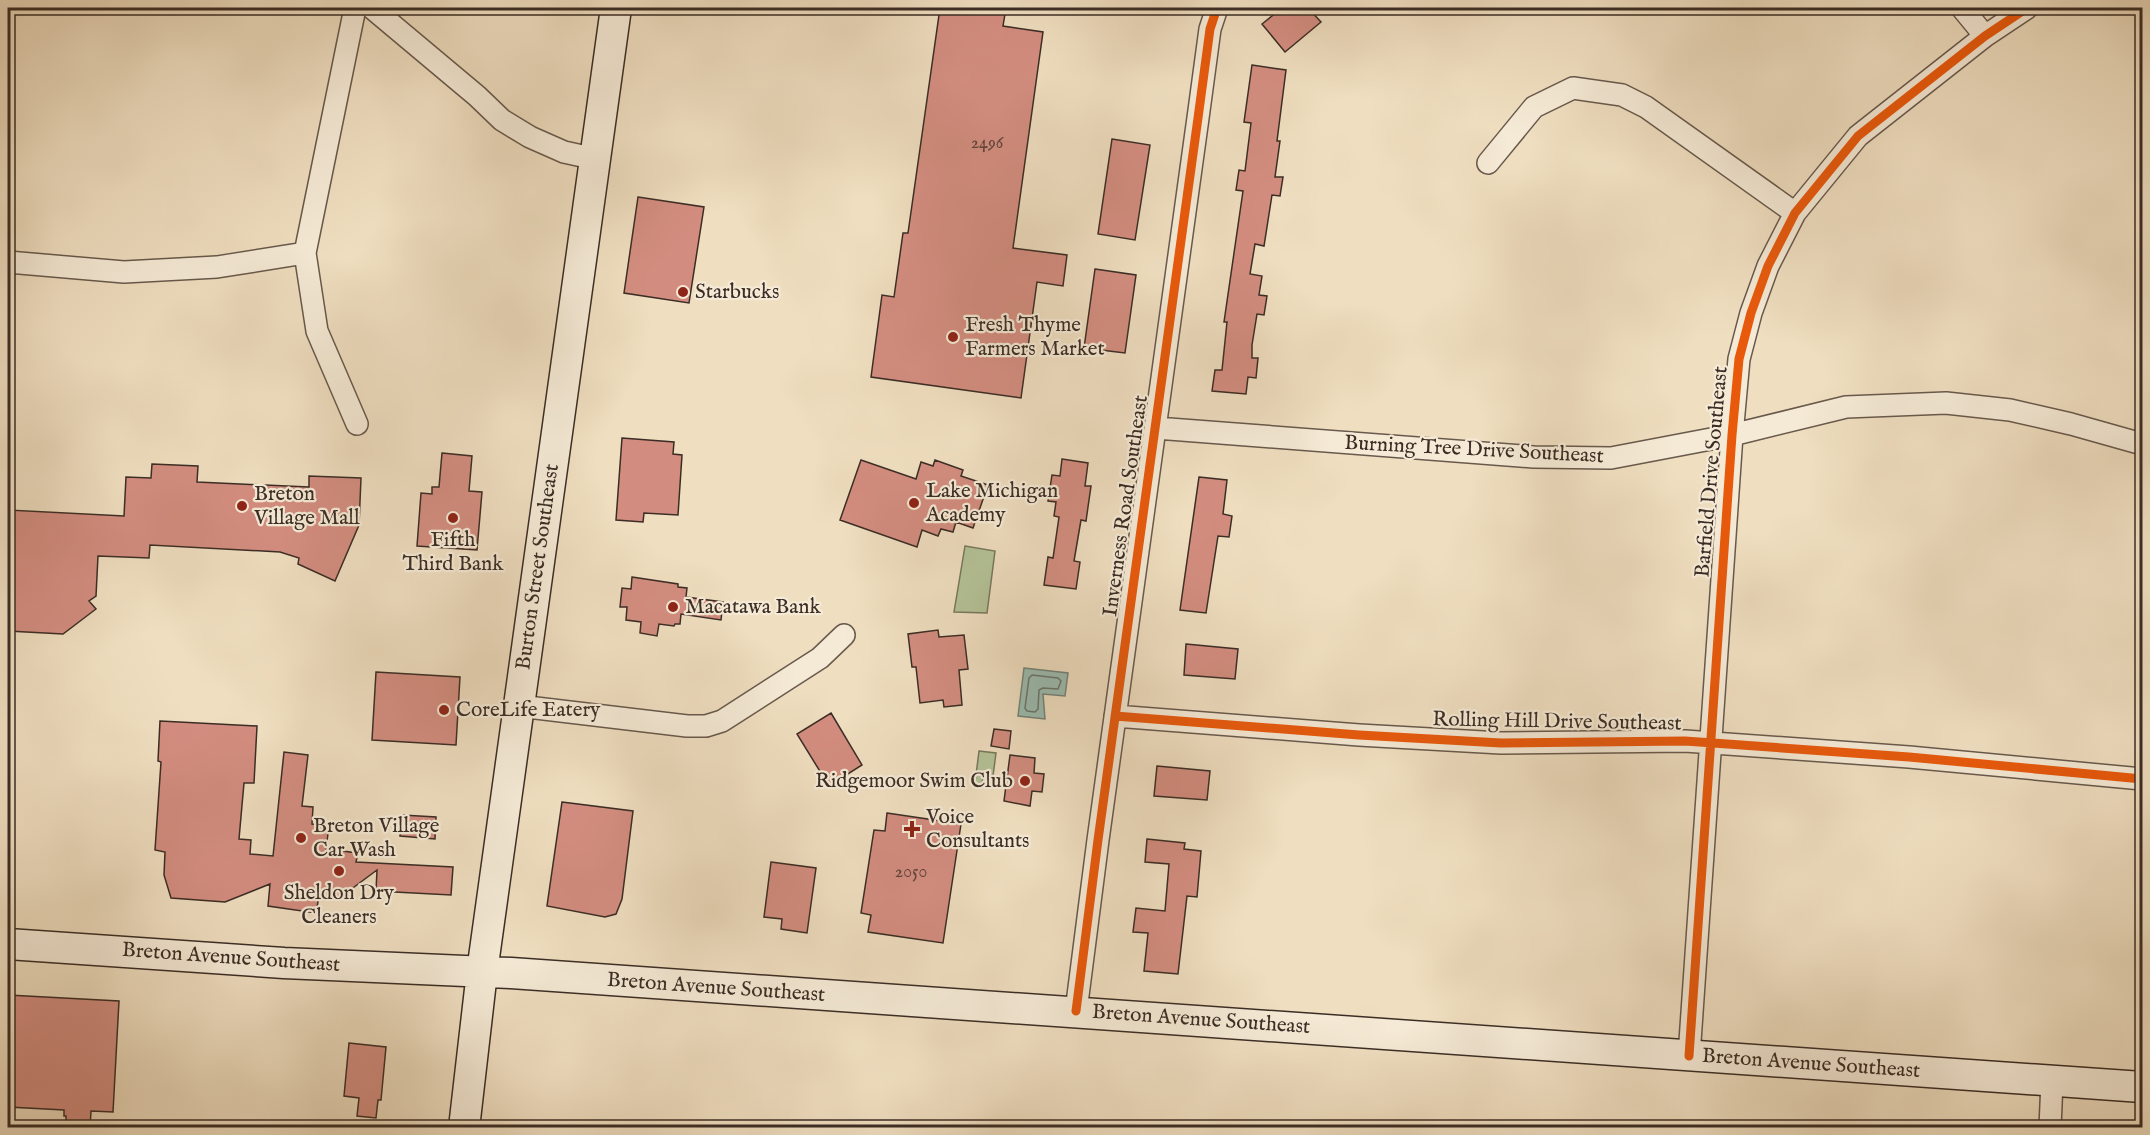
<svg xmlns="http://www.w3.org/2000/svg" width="2150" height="1135" font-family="'IM FELL English',serif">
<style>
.green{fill:#b4c297;stroke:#78785e;stroke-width:1.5}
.water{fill:#9abcb0;stroke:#748378;stroke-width:1.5}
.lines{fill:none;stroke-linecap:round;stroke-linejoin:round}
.shore{stroke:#6a746a;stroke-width:1.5}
.building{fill:#d38d80;stroke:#3b2d25;stroke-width:1.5}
.minor-casing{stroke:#68594c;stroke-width:24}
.secondary-casing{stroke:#3b2d25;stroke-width:33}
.minor{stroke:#f5ead6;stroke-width:21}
.secondary{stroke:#f5ead6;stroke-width:30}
.cycleway-casing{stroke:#f5ead6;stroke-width:13}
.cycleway{stroke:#e8590c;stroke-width:9}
.poi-dot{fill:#8f2418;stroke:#f5ead6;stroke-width:2}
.labels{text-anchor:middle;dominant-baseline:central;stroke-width:4.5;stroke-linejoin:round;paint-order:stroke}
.number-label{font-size:18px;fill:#61453c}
.poi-label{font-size:21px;fill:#3b2d25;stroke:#f5ead6;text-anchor:start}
.street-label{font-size:21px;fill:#3b2d25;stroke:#f5ead6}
</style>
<rect width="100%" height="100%" fill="#efdec0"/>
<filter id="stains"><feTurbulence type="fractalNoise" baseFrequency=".00333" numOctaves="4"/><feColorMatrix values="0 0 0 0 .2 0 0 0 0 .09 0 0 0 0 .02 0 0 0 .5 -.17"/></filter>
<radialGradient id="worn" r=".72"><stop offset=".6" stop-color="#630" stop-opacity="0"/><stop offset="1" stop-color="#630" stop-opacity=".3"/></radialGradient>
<path class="green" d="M 965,546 L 995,551 L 987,613 L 954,612 Z
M 979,751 L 996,753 L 993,776 L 983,776 L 982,785 L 975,783 Z"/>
<path class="water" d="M 1024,668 L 1068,673 L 1065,696 L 1043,694 L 1045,719 L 1018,716 Z"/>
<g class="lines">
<path class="shore" d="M 1032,675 L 1058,678 L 1061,681 L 1058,689 L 1043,688 L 1039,690 L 1038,709 L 1035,712 L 1027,711 L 1025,708 L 1029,678 Z"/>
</g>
<path class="building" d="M 940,8 L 1006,8 L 1003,26 L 1043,32 L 1013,248 L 1067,255 L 1063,286 L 1037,282 L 1021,398 L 871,377 L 882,295 L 894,297 L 903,233 L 908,233 Z
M 1282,8 L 1308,8 L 1321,22 L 1285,52 L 1262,24 Z
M 1252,65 L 1286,70 L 1277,141 L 1280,141 L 1275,177 L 1283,177 L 1280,196 L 1272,195 L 1264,246 L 1255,244 L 1250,274 L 1262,276 L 1259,295 L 1267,296 L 1264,315 L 1257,314 L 1252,345 L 1252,358 L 1258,358 L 1256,378 L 1248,377 L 1246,394 L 1212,391 L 1215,370 L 1222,370 L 1227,322 L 1224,322 L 1243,191 L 1236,190 L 1239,170 L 1245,171 L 1251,123 L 1244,122 Z
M 1112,139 L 1150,145 L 1135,240 L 1098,234 Z
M 638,197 L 704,207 L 689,303 L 624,293 Z
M 1095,269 L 1136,275 L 1125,353 L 1084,348 Z
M 622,438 L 674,442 L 673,454 L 682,455 L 678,515 L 644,513 L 643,522 L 616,520 Z
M 442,453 L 472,456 L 469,491 L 482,492 L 477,550 L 417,546 L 421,493 L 432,494 L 432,487 L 439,487 Z
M 1062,459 L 1088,463 L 1085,486 L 1091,486 L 1086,521 L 1081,520 L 1074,561 L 1080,562 L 1076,589 L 1044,585 L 1048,557 L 1053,558 L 1059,517 L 1054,516 L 1056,502 L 1048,501 L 1052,475 L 1060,476 Z
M 861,460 L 916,479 L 921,462 L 933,466 L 935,460 L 963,470 L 961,476 L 988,485 L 973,528 L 956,522 L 953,532 L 941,529 L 938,536 L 922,530 L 917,547 L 840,520 Z
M 152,464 L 198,466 L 197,482 L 309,487 L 309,476 L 361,478 L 359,525 L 335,581 L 298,564 L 299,558 L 280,552 L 150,545 L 149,558 L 98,556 L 96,596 L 89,601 L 96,609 L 63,634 L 8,631 L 8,510 L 124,516 L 126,477 L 151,478 Z
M 1199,477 L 1227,480 L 1223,514 L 1232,516 L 1229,537 L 1218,536 L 1206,613 L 1180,610 Z
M 632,577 L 678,584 L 678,587 L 687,588 L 686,597 L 723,602 L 721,620 L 681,614 L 680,624 L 675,624 L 674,626 L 659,624 L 657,636 L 640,633 L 641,622 L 626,620 L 627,607 L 620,607 L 622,588 L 631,589 Z
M 938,630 L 939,637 L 964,635 L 968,669 L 959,670 L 962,705 L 944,707 L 943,700 L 920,703 L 916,667 L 912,667 L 908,634 Z
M 1186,644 L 1238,649 L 1235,679 L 1184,675 Z
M 376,672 L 460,677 L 456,745 L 372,740 Z
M 831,713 L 862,765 L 829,786 L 797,734 Z
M 160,721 L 257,726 L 254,783 L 244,783 L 239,839 L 251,840 L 250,854 L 273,856 L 284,752 L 308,755 L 302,806 L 313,807 L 312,824 L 329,826 L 326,849 L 358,853 L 356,862 L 453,867 L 451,895 L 376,891 L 377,870 L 338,899 L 319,896 L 316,913 L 268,906 L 270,884 L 225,902 L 171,898 L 164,875 L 165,852 L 155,850 L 161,762 L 158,761 Z
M 994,729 L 1011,731 L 1009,749 L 991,746 Z
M 1010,755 L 1035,758 L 1034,773 L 1044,774 L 1042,792 L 1032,791 L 1030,806 L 1004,801 Z
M 1157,766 L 1210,771 L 1207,800 L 1154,796 Z
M 562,802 L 633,811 L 622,899 L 616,914 L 605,917 L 547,906 Z
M 887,813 L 961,824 L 943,943 L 868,932 L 871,915 L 861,913 L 874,830 L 885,831 Z
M 402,815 L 436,817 L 435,839 L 400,836 Z
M 1147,839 L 1185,843 L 1184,849 L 1201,851 L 1197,897 L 1187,896 L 1178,974 L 1144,971 L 1148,933 L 1133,932 L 1136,908 L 1165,911 L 1169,864 L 1145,862 Z
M 771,862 L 816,868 L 807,933 L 781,929 L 782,919 L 764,917 Z
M 8,995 L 119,1001 L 113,1112 L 91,1111 L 90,1128 L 66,1128 L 66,1116 L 64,1116 L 64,1110 L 8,1107 Z
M 349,1043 L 386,1047 L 381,1100 L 378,1100 L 376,1118 L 357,1116 L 359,1098 L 344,1096 Z"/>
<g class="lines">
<defs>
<path id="minor" d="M 355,8 L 305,253 L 317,331 L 357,424
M 372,8 L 477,96 L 502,120 L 530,137 L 564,152 L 596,159
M 1962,8 L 1985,36
M 1488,163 L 1534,107 L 1573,88 L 1622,95 L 1646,107 L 1795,213
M 8,262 L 124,272 L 217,267 L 305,253
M 1156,428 L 1534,457 L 1611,458 L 1732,435 L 1846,407 L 1946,403 L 2010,410 L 2071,424 L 2142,444
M 519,706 L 687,726 L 706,726 L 722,721 L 820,658 L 844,635
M 1115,716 L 1359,735 L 1501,743 L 1685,741 L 1909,757 L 2142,779
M 1076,1011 L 1098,840 L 1198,118 L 1210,29 L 1217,8
M 1689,1056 L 1732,435 L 1739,359 L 1751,313 L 1768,266 L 1795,213 L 1858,136 L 1985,36 L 2027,8
M 2050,1128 L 2052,1081"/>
<path id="secondary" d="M 8,944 L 284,963 L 511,973 L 2142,1087
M 464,1128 L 482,972 L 616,8"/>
</defs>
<use href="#minor" class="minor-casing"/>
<use href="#secondary" class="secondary-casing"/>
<use href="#minor" class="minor"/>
<use href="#secondary" class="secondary"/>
<defs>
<path id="cycleway" d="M 1115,716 L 1359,735 L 1501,743 L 1685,741 L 1909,757 L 2142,779
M 1076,1011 L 1098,840 L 1198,118 L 1210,29 L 1217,8
M 1689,1056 L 1732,435 L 1739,359 L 1751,313 L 1768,266 L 1795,213 L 1858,136 L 1985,36 L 2027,8"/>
</defs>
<use href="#cycleway" class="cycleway-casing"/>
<use href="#cycleway" class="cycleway"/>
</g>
<g class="poi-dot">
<circle cx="683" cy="292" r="6"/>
<circle cx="953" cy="337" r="6"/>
<circle cx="914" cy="503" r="6"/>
<circle cx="242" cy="506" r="6"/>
<circle cx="453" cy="518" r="6"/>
<circle cx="673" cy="607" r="6"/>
<circle cx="444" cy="710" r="6"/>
<circle cx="1025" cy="781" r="6"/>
<path d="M909 820h6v6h6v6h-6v6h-6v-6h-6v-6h6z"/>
<circle cx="301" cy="838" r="6"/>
<circle cx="339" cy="871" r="6"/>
</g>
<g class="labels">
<g class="number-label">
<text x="987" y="143">2496</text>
<text x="911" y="872">2050</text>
</g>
<g class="poi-label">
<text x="695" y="292">Starbucks</text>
<text x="965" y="325">Fresh Thyme<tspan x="965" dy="24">Farmers Market</tspan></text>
<text x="926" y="491">Lake Michigan<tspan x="926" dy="24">Academy</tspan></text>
<text x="254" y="494">Breton<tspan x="254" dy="24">Village Mall</tspan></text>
<text x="453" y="540" text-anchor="middle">Fifth<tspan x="453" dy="24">Third Bank</tspan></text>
<text x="685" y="607">Macatawa Bank</text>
<text x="456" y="710">CoreLife Eatery</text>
<text x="1013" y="781" text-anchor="end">Ridgemoor Swim Club</text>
<text x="926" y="817">Voice<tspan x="926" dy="24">Consultants</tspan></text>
<text x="313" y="826">Breton Village<tspan x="313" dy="24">Car Wash</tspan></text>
<text x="339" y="893" text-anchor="middle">Sheldon Dry<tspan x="339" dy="24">Cleaners</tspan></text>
</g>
<g class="street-label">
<text transform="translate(1474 450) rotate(3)">Burning Tree Drive Southeast</text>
<text transform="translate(1712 472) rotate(-85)">Barfield Drive Southeast</text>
<text transform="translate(1126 506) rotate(-82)">Inverness Road Southeast</text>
<text transform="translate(538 567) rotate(-82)">Burton Street Southeast</text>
<text transform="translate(1557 722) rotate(1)">Rolling Hill Drive Southeast</text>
<text transform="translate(231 958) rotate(4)">Breton Avenue Southeast</text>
<text transform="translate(716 988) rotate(4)">Breton Avenue Southeast</text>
<text transform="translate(1201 1020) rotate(4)">Breton Avenue Southeast</text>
<text transform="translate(1811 1064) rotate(4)">Breton Avenue Southeast</text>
</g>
</g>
<rect width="2150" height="1135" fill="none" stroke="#efdec0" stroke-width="30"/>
<rect x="9" y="9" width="2132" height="1117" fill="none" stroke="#3b2d25" stroke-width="3"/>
<rect x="15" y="15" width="2120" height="1105" fill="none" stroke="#3b2d25" stroke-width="1.5"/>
<rect width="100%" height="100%" filter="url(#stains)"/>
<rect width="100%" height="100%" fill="url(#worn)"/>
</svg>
